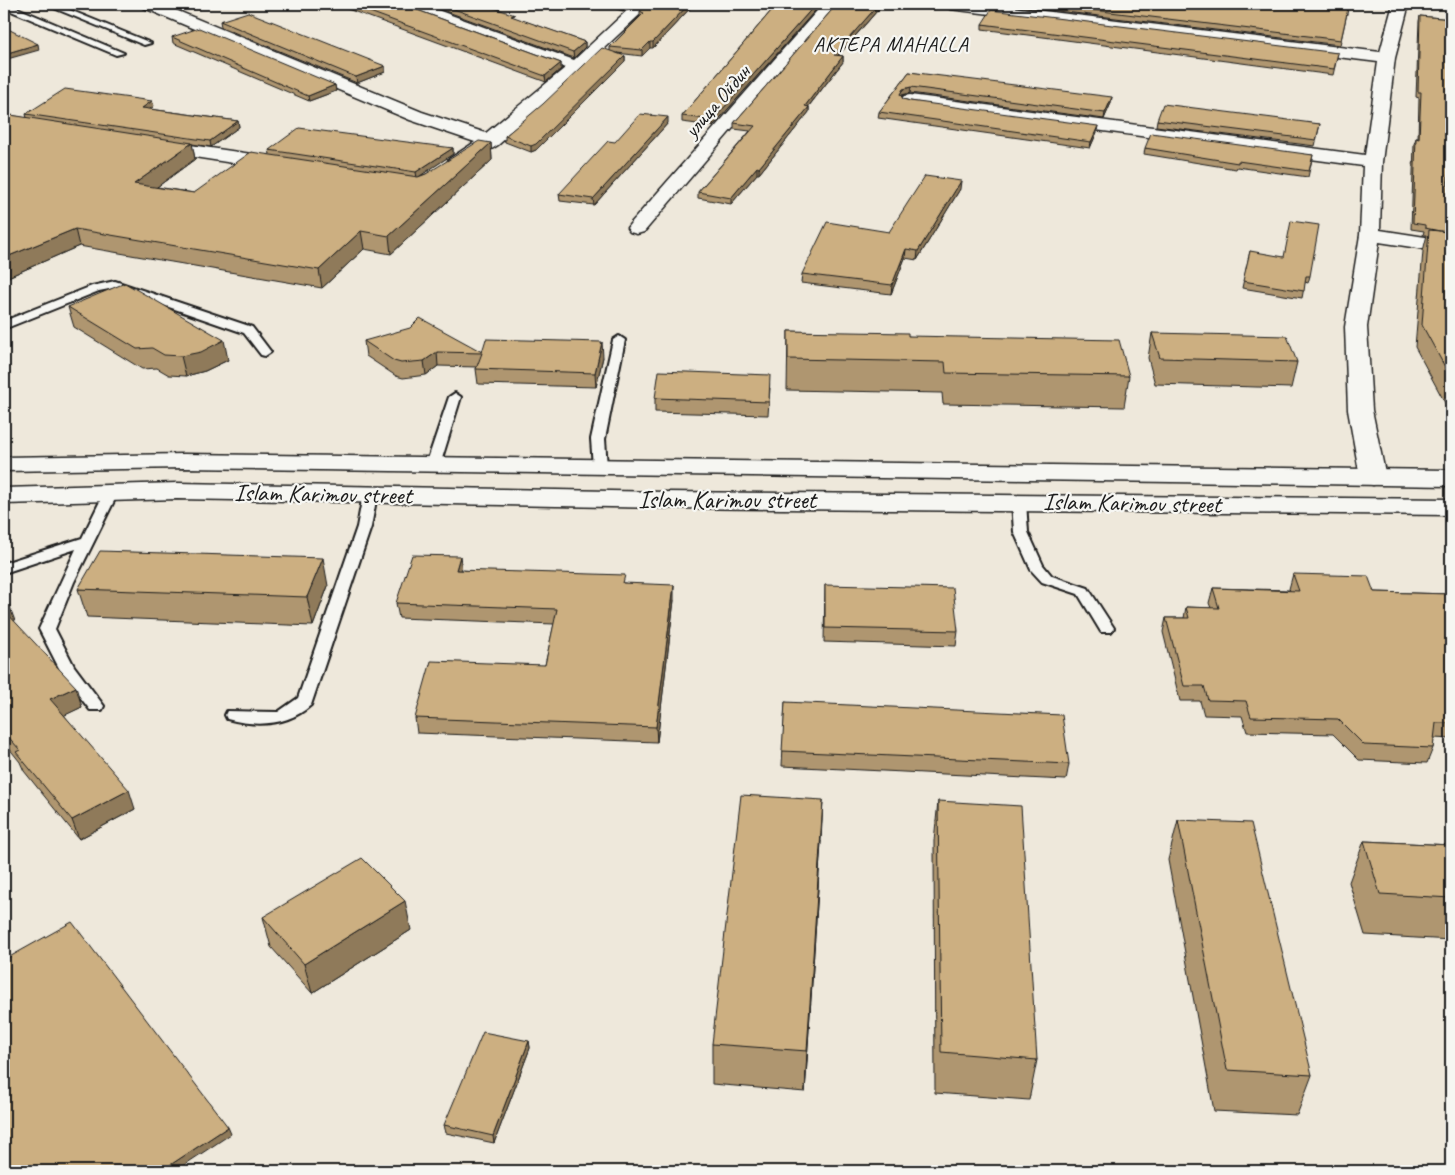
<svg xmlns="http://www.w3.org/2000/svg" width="1455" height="1175" font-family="Caveat,sans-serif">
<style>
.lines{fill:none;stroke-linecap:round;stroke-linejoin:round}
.service-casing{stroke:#1c1c1c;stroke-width:4}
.minor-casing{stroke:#1c1c1c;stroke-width:3}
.secondary-casing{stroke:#1c1c1c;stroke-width:3}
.service{fill:#f6f6f2;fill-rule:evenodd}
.minor{fill:#f6f6f2;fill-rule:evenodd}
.secondary{fill:#f6f6f2;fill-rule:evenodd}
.wall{fill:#af966f;stroke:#1c1c1c}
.shaded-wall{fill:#8f7a5a;stroke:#1c1c1c}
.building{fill:#ccaf81;stroke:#1c1c1c}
.labels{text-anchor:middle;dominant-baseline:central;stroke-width:4.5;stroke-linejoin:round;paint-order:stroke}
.far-neighbourhood-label{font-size:21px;letter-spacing:1px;fill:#1c1c1c;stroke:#f6f6f2}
.far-street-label{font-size:21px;fill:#1c1c1c;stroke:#f6f6f2}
.street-label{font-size:25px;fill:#1c1c1c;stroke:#f6f6f2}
</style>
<rect width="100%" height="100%" fill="#eee8db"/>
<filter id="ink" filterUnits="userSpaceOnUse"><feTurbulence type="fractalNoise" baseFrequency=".02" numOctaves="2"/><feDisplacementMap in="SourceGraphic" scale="10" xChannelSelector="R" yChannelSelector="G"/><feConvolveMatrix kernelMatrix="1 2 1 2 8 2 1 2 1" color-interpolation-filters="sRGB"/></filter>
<g filter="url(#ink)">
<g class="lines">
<defs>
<path id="service" d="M 4,4 L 8,4 L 124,53 L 116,55 L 4,8 Z
M 44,4 L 55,4 L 151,43 L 144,45 Z
M 115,281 L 252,327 L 271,352 L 265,356 L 261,355 L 244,333 L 114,288 L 99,291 L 4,329 L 4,321 L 92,286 Z
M 619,336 L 625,340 L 605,439 L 607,467 L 600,471 L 593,467 L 591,439 L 613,340 Z
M 455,393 L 461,397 L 440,465 L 438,468 L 428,468 L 426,465 L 449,397 Z
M 111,489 L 118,493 L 74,582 L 55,629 L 74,666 L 104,706 L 102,710 L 90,710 L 61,672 L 39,629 L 76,549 L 4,573 L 4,563 L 82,538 L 104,493 Z
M 370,491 L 377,495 L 371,527 L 311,705 C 288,726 257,727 227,719 L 225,715 L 227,711 L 278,712 L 298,698 L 357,527 L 363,495 Z
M 1019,498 L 1026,502 L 1028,532 L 1043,565 L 1052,576 L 1088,588 L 1114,628 L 1111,632 L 1101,632 L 1078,594 L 1042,582 L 1031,570 L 1014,532 L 1012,502 Z"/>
<path id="minor" d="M 140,4 L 161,4 L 422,112 L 486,133 L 565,68 L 401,7 L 399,4 L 421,4 L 574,60 L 634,4 L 651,4 L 536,112 L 498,145 L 463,167 L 449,167 L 447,163 L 449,159 L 475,142 L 410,120 L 142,7 Z
M 823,4 L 839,4 L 644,232 L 637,234 L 630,232 L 627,228 L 630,224 Z
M 942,4 L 986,4 L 1380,52 L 1393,4 L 1409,4 L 1395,58 L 1382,162 L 1380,230 L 1451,241 L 1451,253 L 1379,242 L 1367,327 L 1372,410 L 1386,477 L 1382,482 L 1373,485 L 1364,482 L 1360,477 L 1348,410 L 1345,327 L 1360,235 L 1363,166 L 910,105 L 904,104 L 901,100 L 904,96 L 910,95 L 1365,155 L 1378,62 L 950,9 Z
M 156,140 L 279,158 L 286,160 L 288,164 L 286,168 L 279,170 L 149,150 L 147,146 L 149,142 Z"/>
<path id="secondary" d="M 184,454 L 1451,470 L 1451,486 L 184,468 L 4,471 L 4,457 Z
M 177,483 L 665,492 L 1451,499 L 1451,515 L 665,508 L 177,499 L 4,504 L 4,488 Z"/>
</defs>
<use href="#service" class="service-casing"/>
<use href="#minor" class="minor-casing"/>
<use href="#secondary" class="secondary-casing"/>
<use href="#service" class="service"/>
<use href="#minor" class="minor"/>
<use href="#secondary" class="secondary"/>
</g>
<path class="wall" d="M 334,4 L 401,4 L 561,63 L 561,69 L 546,82 Z
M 426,4 L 483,4 L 515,18 L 585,42 L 585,47 L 574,58 Z
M 601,4 L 632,4 L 623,11 Z
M 694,4 L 653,48 L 650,48 L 642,56 L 617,53 L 625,56 L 625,61 L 536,150 L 531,152 L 505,142 L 505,136 L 610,51 L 610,47 L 640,16 L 640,11 Z
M 777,4 L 821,4 L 713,126 L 682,122 L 682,116 Z
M 837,4 L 883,4 L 839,55 L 843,56 L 843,62 L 809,106 L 809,112 L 759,174 L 757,174 L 731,204 L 698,198 L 698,192 L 750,131 L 734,129 L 734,123 Z
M 999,4 L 1349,4 L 1340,45 Z
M 1420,16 L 1451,19 L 1451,50 L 1450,49 L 1451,176 L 1450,182 L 1448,181 L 1445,232 L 1451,232 L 1451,414 L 1415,347 L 1423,251 L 1427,235 L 1423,235 L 1424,231 L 1411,229 L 1414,144 L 1416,138 L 1418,138 L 1419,98 L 1416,97 L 1419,21 Z
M 220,21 L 385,66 L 385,72 L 357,83 L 221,27 Z
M 982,24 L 1338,53 L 1333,75 L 982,29 Z
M 172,37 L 335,85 L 336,91 L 309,101 L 173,43 Z
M 909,72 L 1111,103 L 1104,119 L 910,93 L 902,95 L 901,97 L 903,99 L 910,101 L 1097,132 L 1090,148 L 878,118 L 879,112 Z
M 154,106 L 150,109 L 238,121 L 239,127 L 211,147 L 192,144 L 195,159 L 157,187 L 194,193 L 270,154 L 269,150 L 453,148 L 453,154 L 419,176 L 426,174 L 491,143 L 492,160 L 391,254 L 364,249 L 322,288 L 79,246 L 8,277 L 4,275 L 4,114 L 27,118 L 26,114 Z
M 1157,120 L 1320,124 L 1315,146 L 1156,126 Z
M 668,123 L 594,205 L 560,201 L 559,194 Z
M 1145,148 L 1313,155 L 1308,177 L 1237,167 L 1236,169 L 1144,154 Z
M 960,189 L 917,260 L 905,258 L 891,294 L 801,283 L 802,274 L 889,232 Z
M 1250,251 L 1310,276 L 1308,283 L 1305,282 L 1302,298 L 1242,288 Z
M 68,307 L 228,360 L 205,371 L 186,376 L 169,375 L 157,368 L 142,369 L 74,327 Z
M 788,331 L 908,336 L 1129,376 L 1124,407 L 943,404 L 942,393 L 787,390 Z
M 1152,333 L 1297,362 L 1291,388 L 1155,384 L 1148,358 Z
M 364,341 L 482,352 L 603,357 L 596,387 L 478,384 L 476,369 L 477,367 L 438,366 L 426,375 L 403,378 L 396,376 L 366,356 Z
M 770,388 L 768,415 L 655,412 L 655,398 Z
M 461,570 L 625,583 L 674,600 L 657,742 L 417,733 L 415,718 L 545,665 L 554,624 L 399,618 L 396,603 Z
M 1293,574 L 1374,592 L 1451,594 L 1451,739 L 1434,738 L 1433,748 L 1427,763 L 1359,760 L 1333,734 L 1247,732 L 1242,716 L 1204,715 L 1200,701 L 1180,701 L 1163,632 L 1166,618 L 1184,618 L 1186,607 L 1211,608 L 1209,603 L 1213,588 L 1290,590 L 1289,589 Z
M 825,585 L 958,631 L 956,646 L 824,642 Z
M 328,586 L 313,626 L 87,617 L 78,589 Z
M 4,597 L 8,602 L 14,621 L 82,707 L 64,715 L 135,809 L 79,839 L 24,771 L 20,762 L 4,742 Z
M 785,702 L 1069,764 L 1066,780 L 782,766 Z
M 938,801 L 1037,1060 L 1029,1100 L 935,1093 L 934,841 Z
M 1178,820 L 1312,1075 L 1297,1115 L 1214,1111 L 1168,860 Z
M 821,841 L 805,1092 L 712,1084 L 712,1044 Z
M 1364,841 L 1451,845 L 1451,940 L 1365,935 L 1349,882 Z
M 263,917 L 411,930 L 312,993 L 271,947 Z
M 529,1041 L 530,1048 L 494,1143 L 446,1133 L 444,1125 Z"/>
<path class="shaded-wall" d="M 626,4 L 632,4 L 623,11 L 623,6 Z
M 689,4 L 694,4 L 653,48 L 653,42 Z
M 816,4 L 821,4 L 713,126 L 713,120 Z
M 879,4 L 883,4 L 834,60 L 834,55 Z
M 1417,4 L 1451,4 L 1451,5 L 1416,9 Z
M 585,42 L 585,47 L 574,58 L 573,52 Z
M 650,42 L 650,48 L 642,56 L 642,50 Z
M 38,44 L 39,50 L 4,60 L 4,54 Z
M 625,56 L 625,61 L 536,150 L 531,152 L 531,146 Z
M 843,56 L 843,62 L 804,112 L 805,106 Z
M 561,63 L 561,69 L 546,82 L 545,76 Z
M 385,66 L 385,72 L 357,83 L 356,77 Z
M 335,85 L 336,91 L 309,101 L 308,96 Z
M 911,87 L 910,93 L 902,95 L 899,100 L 900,94 L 903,89 Z
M 1112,97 L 1111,103 L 1104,119 L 1105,113 Z
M 152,101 L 154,106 L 144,114 L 142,108 Z
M 809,107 L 809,112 L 759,174 L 759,168 Z
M 668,117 L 668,123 L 594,205 L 593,199 Z
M 238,121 L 239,127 L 211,147 L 210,141 Z
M 1098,126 L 1097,132 L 1090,148 L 1091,142 Z
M 192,143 L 195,159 L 138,201 L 134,184 Z
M 491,143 L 492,160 L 391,254 L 389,236 Z
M 453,148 L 453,154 L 417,178 L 416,172 Z
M 757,167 L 757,174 L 731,204 L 731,198 Z
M 961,181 L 960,189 L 917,260 L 918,251 Z
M 75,229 L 79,246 L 8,277 L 4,264 L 4,258 Z
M 361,231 L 364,249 L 322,288 L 319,270 Z
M 906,249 L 905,258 L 891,294 L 892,285 Z
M 224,340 L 228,360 L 205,371 L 186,376 L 181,356 Z
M 602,342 L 603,357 L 596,387 L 595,373 Z
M 437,352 L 438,366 L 426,375 L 424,361 Z
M 460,556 L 462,571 L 456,570 Z
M 323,558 L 328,586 L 313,626 L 307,597 Z
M 674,585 L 674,600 L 657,742 L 656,727 Z
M 8,602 L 15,621 L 7,625 L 4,616 L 4,604 Z
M 76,687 L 82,707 L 57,719 L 50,699 Z
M 129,790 L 135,809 L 79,839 L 72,820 Z
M 823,800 L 821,841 L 805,1092 L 807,1051 Z
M 405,901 L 411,930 L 312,993 L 304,964 Z
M 529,1041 L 530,1048 L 494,1143 L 493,1136 Z
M 228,1127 L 231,1134 L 175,1171 L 161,1171 Z"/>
<path class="building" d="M 348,4 L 401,4 L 561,63 L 545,76 Z
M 440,4 L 483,4 L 515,15 L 511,16 L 585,42 L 573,52 Z
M 617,4 L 626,4 L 623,6 Z
M 647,4 L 689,4 L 653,42 L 650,42 L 642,50 L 610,47 L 644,13 L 640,11 Z
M 777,4 L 816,4 L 713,120 L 682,116 Z
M 837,4 L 879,4 L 834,55 L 843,56 L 805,106 L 809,107 L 759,168 L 757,167 L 731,198 L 698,192 L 755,126 L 734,123 Z
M 1044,4 L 1349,4 L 1341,40 Z
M 991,10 L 1338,53 L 1334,69 L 982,24 Z
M 248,12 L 385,66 L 356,77 L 220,21 Z
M 1420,16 L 1451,19 L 1451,44 L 1450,44 L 1451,175 L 1448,175 L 1445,232 L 1425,228 L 1425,225 L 1413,223 L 1416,138 L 1419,139 L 1421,92 L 1418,92 Z
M 4,27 L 38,44 L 4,54 Z
M 199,28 L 335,85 L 308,96 L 172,37 Z
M 602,48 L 625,56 L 536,144 L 531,146 L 505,136 L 543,104 Z
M 909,72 L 1112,97 L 1105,113 L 911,87 L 903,89 L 900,94 L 903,99 L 910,101 L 1098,126 L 1091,142 L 879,112 Z
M 65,89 L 152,101 L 142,108 L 238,121 L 210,141 L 26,114 Z
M 1163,104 L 1320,124 L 1316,140 L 1157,120 Z
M 4,114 L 192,143 L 134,184 L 194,193 L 251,152 L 418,177 L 426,174 L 479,141 L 491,143 L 389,236 L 361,231 L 319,270 L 75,229 L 4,258 Z
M 640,114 L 668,117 L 593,199 L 559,194 L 608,141 L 615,142 Z
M 299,128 L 453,148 L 416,172 L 269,150 Z
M 1151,133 L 1313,155 L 1309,171 L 1238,161 L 1238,163 L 1145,148 Z
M 925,176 L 961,181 L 918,251 L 906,249 L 892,285 L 802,274 L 827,222 L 889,232 Z
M 1291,221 L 1319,225 L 1310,276 L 1306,276 L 1304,291 L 1243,281 L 1250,251 L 1284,257 Z
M 1429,230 L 1451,232 L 1451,378 L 1422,325 Z
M 125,283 L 224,340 L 201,352 L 181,356 L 164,355 L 152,348 L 137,349 L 68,307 Z
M 420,318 L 482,352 L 486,339 L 602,342 L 595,373 L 476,369 L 482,353 L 437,352 L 424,361 L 401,363 L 394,361 L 364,341 L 410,328 Z
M 788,331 L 908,333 L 908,336 L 1119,340 L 1129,376 L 946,373 L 945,362 L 788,359 Z
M 1152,333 L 1287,336 L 1297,362 L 1160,358 Z
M 659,371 L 770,375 L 769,402 L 655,398 Z
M 100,551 L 323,558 L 307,597 L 78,589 Z
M 412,555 L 460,556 L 456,570 L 625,575 L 623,583 L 674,585 L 656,727 L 415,718 L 431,661 L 545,665 L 557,609 L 396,603 Z
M 1293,574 L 1368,576 L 1374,592 L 1451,594 L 1451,723 L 1436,723 L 1433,748 L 1364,745 L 1338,719 L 1251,717 L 1246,701 L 1208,700 L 1204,686 L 1184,686 L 1166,618 L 1189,618 L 1186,607 L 1219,608 L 1213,588 L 1299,591 Z
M 825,585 L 953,588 L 958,631 L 825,628 Z
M 4,597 L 8,602 L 4,604 Z
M 4,610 L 76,687 L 50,699 L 129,790 L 72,820 L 16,752 L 20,750 L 4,732 Z
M 785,702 L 1062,715 L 1069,764 L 782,751 Z
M 741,795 L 823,800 L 807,1051 L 712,1044 Z
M 938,801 L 1021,806 L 1037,1060 L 941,1052 Z
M 1178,820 L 1251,823 L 1312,1075 L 1227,1070 Z
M 1364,841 L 1451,845 L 1451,898 L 1380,894 Z
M 362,858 L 405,901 L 304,964 L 263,917 Z
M 72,922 L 228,1127 L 161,1171 L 4,1171 L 4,960 Z
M 483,1032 L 529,1041 L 493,1136 L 444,1125 Z
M 251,1166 L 387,1171 L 250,1171 Z"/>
</g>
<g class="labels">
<g class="far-neighbourhood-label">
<text x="891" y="44">AKTEPA MAHALLA</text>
</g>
<g class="far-street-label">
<text transform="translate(717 101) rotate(-49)">улица Ойдин</text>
</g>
<g class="street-label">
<text transform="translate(323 494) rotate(1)">Islam Karimov street</text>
<text x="727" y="500">Islam Karimov street</text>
<text transform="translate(1132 503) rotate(1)">Islam Karimov street</text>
</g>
</g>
<rect width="1455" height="1175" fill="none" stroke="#f6f6f2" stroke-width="20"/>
<rect x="10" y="10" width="1435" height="1155" fill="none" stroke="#1c1c1c" stroke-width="2" filter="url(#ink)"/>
</svg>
